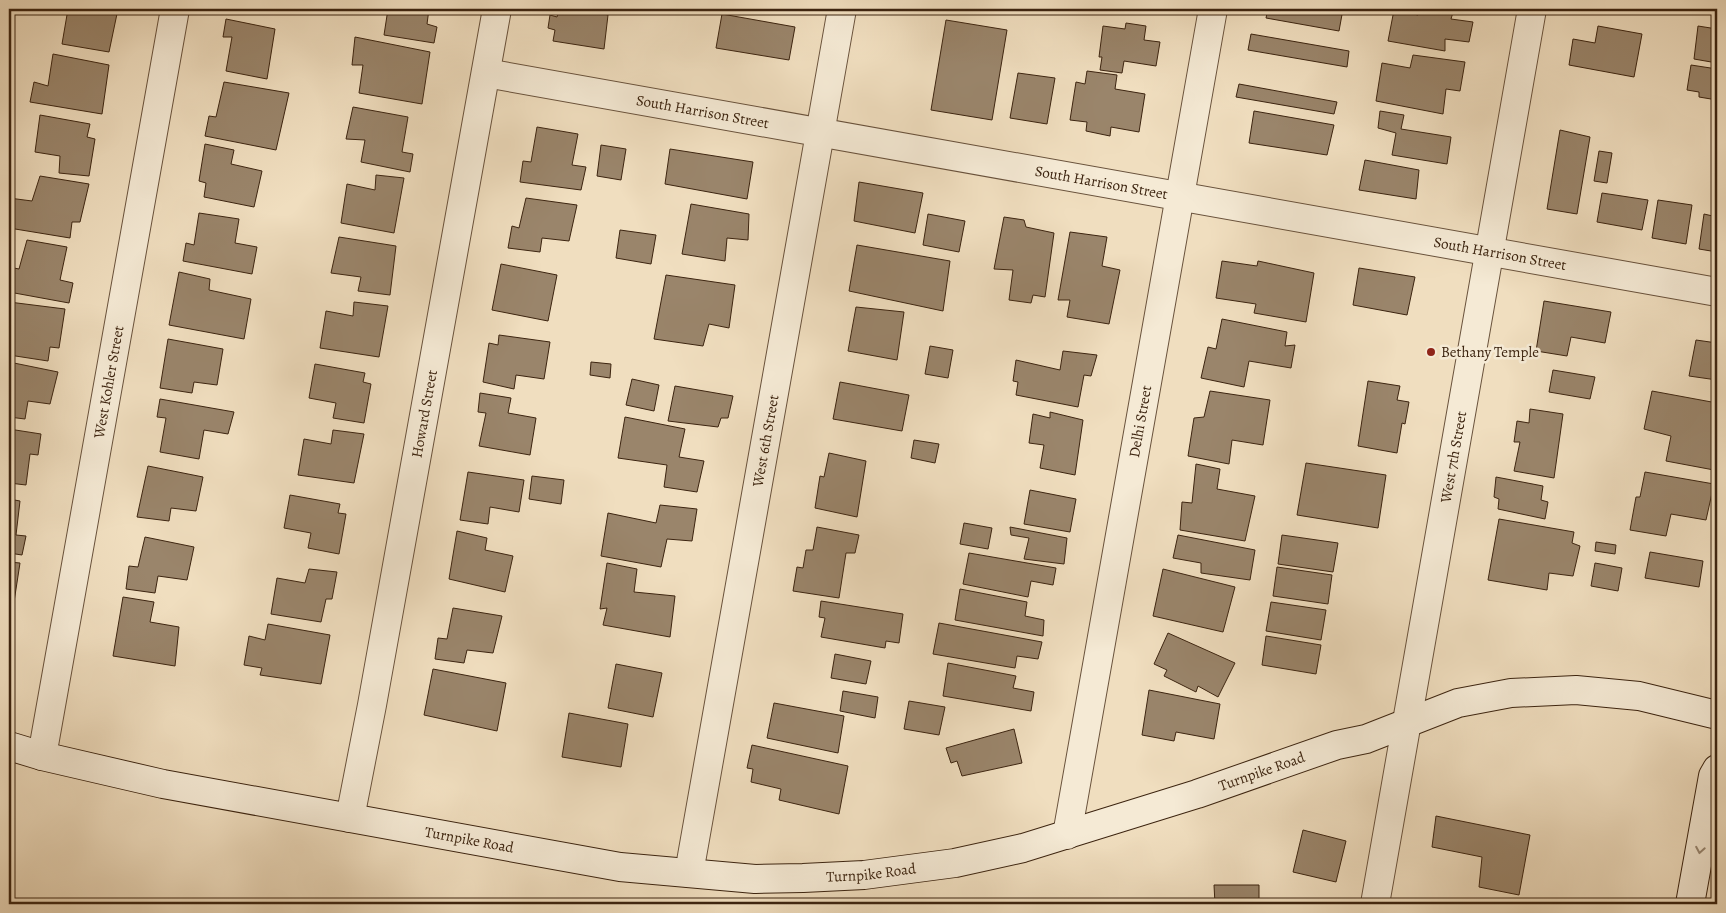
<svg xmlns="http://www.w3.org/2000/svg" width="1726" height="913" font-family="Alegreya,serif">
<style>
.building{fill:#9a856b;stroke:#3c2410}
.lines{fill:none;stroke-linecap:round;stroke-linejoin:round}
.street-casing{stroke:#69523c;stroke-width:30}
.secondary-casing{stroke:#3c2410;stroke-width:30}
.street{stroke:#f5ead5;stroke-width:28}
.secondary{stroke:#f5ead5;stroke-width:28}
.oneway{stroke:#988772}
.poi-dot{fill:#8f2418;stroke:#f5ead5;stroke-width:2}
.labels{text-anchor:middle;dominant-baseline:central;stroke-width:5;stroke-linejoin:round;paint-order:stroke}
.street-label{font-size:15px;fill:#3c2410;stroke:#f5ead5}
.poi-label{font-size:15px;fill:#3c2410;stroke:#f5ead5;text-anchor:start}
</style>
<rect width="100%" height="100%" fill="#f0debf"/>
<filter id="stains"><feTurbulence type="fractalNoise" baseFrequency=".004" numOctaves="4"/><feColorMatrix values="0 0 0 0 .2 0 0 0 0 .09 0 0 0 0 .02 0 0 0 .5 -.17"/></filter>
<radialGradient id="worn" r=".72"><stop offset=".6" stop-color="#630" stop-opacity="0"/><stop offset="1" stop-color="#630" stop-opacity=".3"/></radialGradient>
<path class="building" d="M 68,9 L 118,9 L 109,52 L 62,44 Z
M 227,9 L 260,9 L 259,14 Z
M 388,9 L 429,9 L 427,24 L 437,27 L 434,43 L 384,35 Z
M 555,9 L 583,9 L 608,15 L 604,49 L 553,41 L 555,30 L 548,28 L 550,15 L 557,17 L 559,9 Z
M 1268,9 L 1343,9 L 1339,31 L 1266,18 Z
M 1419,9 L 1454,9 L 1451,19 L 1473,22 L 1469,42 L 1445,39 L 1445,51 L 1388,41 L 1394,10 L 1418,15 Z
M 722,14 L 795,27 L 789,60 L 716,48 Z
M 226,19 L 275,29 L 267,79 L 226,71 L 232,37 L 223,37 Z
M 946,20 L 1007,30 L 992,120 L 931,110 Z
M 1126,23 L 1146,26 L 1144,40 L 1160,42 L 1156,66 L 1124,61 L 1122,73 L 1100,70 L 1102,57 L 1099,57 L 1103,26 L 1125,29 Z
M 1598,26 L 1642,34 L 1634,77 L 1569,65 L 1573,39 L 1595,43 Z
M 1698,26 L 1717,29 L 1717,63 L 1694,59 Z
M 1251,34 L 1349,51 L 1347,67 L 1248,50 Z
M 355,37 L 430,52 L 422,104 L 359,93 L 363,65 L 352,65 Z
M 53,54 L 109,65 L 102,114 L 30,102 L 34,82 L 48,86 Z
M 1413,55 L 1465,62 L 1460,91 L 1446,89 L 1443,114 L 1376,101 L 1382,63 L 1410,68 Z
M 1691,65 L 1717,69 L 1717,100 L 1699,97 L 1699,92 L 1687,90 Z
M 1087,71 L 1117,75 L 1115,89 L 1145,94 L 1139,132 L 1111,127 L 1110,136 L 1086,131 L 1087,122 L 1070,120 L 1076,82 L 1085,84 Z
M 1018,73 L 1055,78 L 1047,124 L 1010,118 Z
M 224,82 L 289,93 L 276,150 L 205,136 L 209,116 L 216,117 Z
M 1239,84 L 1337,102 L 1334,114 L 1236,97 Z
M 353,107 L 408,117 L 402,152 L 413,154 L 410,172 L 361,162 L 365,140 L 346,139 Z
M 1254,111 L 1334,125 L 1327,155 L 1249,143 Z
M 1380,111 L 1404,115 L 1401,129 L 1451,137 L 1447,164 L 1392,155 L 1396,133 L 1378,128 Z
M 40,115 L 90,124 L 87,137 L 95,139 L 89,176 L 59,173 L 60,156 L 35,152 Z
M 537,127 L 578,134 L 572,165 L 586,167 L 581,190 L 520,182 L 523,161 L 531,162 Z
M 1560,130 L 1590,137 L 1577,214 L 1547,209 Z
M 205,144 L 234,150 L 231,164 L 262,171 L 254,207 L 204,197 L 206,183 L 199,181 Z
M 601,145 L 626,149 L 621,180 L 597,176 Z
M 670,149 L 753,162 L 747,199 L 665,184 Z
M 1599,151 L 1612,153 L 1607,183 L 1594,181 Z
M 1365,160 L 1419,170 L 1416,199 L 1359,190 Z
M 376,175 L 404,178 L 394,233 L 341,223 L 347,184 L 375,190 Z
M 40,176 L 89,184 L 80,222 L 72,222 L 70,238 L 9,228 L 9,198 L 32,201 Z
M 859,182 L 923,193 L 915,233 L 854,221 Z
M 1602,193 L 1648,200 L 1642,230 L 1597,222 Z
M 526,198 L 577,205 L 569,241 L 542,238 L 540,252 L 508,248 L 512,226 L 519,228 Z
M 1658,200 L 1692,205 L 1686,244 L 1652,238 Z
M 691,204 L 749,214 L 748,240 L 727,238 L 725,261 L 682,254 Z
M 199,213 L 239,219 L 235,243 L 257,247 L 252,274 L 183,261 L 186,243 L 194,245 Z
M 928,214 L 965,221 L 959,252 L 923,245 Z
M 1704,214 L 1717,217 L 1717,252 L 1699,249 Z
M 1004,217 L 1024,220 L 1026,227 L 1054,233 L 1045,297 L 1033,295 L 1031,303 L 1009,300 L 1013,270 L 994,269 Z
M 620,230 L 656,235 L 651,264 L 616,258 Z
M 1070,232 L 1107,237 L 1102,266 L 1120,270 L 1109,324 L 1067,317 L 1070,300 L 1058,300 Z
M 339,237 L 396,246 L 390,295 L 358,291 L 361,277 L 331,273 Z
M 27,240 L 67,247 L 60,280 L 73,283 L 69,303 L 9,292 L 9,267 L 19,269 Z
M 857,245 L 950,261 L 943,311 L 849,291 Z
M 1222,261 L 1257,266 L 1258,261 L 1314,273 L 1306,322 L 1254,313 L 1256,304 L 1216,298 Z
M 501,264 L 557,275 L 548,321 L 492,310 Z
M 1359,268 L 1415,277 L 1407,315 L 1353,305 Z
M 179,272 L 210,279 L 209,290 L 251,299 L 244,339 L 169,325 Z
M 666,275 L 735,285 L 729,328 L 709,324 L 703,346 L 654,339 Z
M 1544,301 L 1611,312 L 1605,343 L 1571,337 L 1567,356 L 1536,351 Z
M 9,302 L 65,309 L 59,348 L 50,347 L 48,361 L 9,355 Z
M 354,302 L 388,306 L 379,357 L 320,348 L 326,311 L 353,316 Z
M 856,307 L 904,312 L 897,360 L 848,351 Z
M 1222,319 L 1287,332 L 1285,346 L 1295,345 L 1291,368 L 1249,361 L 1244,387 L 1201,378 L 1208,347 L 1216,349 Z
M 499,335 L 550,342 L 544,379 L 516,375 L 514,389 L 483,382 L 489,343 L 498,345 Z
M 168,339 L 223,349 L 217,385 L 194,382 L 192,393 L 160,388 Z
M 1696,340 L 1717,343 L 1717,380 L 1689,376 Z
M 930,346 L 953,350 L 948,378 L 925,374 Z
M 1063,351 L 1097,355 L 1091,376 L 1084,375 L 1078,407 L 1016,395 L 1018,382 L 1013,381 L 1016,360 L 1060,370 Z
M 9,362 L 58,372 L 50,404 L 28,401 L 25,419 L 9,417 Z
M 591,362 L 611,364 L 610,378 L 590,375 Z
M 315,364 L 365,373 L 363,382 L 371,384 L 364,423 L 333,418 L 336,403 L 309,398 Z
M 1553,370 L 1595,377 L 1590,399 L 1549,392 Z
M 632,379 L 659,385 L 654,411 L 626,405 Z
M 1368,381 L 1400,386 L 1397,400 L 1409,402 L 1405,424 L 1402,423 L 1397,453 L 1358,446 Z
M 840,382 L 909,395 L 902,431 L 833,419 Z
M 675,386 L 733,396 L 728,418 L 721,418 L 718,427 L 668,421 Z
M 1210,391 L 1270,400 L 1263,445 L 1232,440 L 1229,464 L 1188,456 L 1194,418 L 1204,417 Z
M 1652,391 L 1717,403 L 1717,453 L 1714,470 L 1666,461 L 1671,436 L 1644,429 Z
M 480,393 L 511,398 L 508,413 L 536,418 L 530,455 L 479,446 L 486,413 L 478,412 Z
M 160,399 L 234,412 L 228,434 L 204,430 L 199,459 L 160,452 L 166,418 L 157,417 Z
M 1530,409 L 1563,414 L 1554,478 L 1514,471 L 1520,442 L 1514,442 L 1517,421 L 1529,423 Z
M 1050,412 L 1083,420 L 1075,475 L 1040,468 L 1044,445 L 1029,443 L 1033,414 L 1050,418 Z
M 625,417 L 685,429 L 679,457 L 704,461 L 697,492 L 664,487 L 667,465 L 618,458 Z
M 9,429 L 41,434 L 38,455 L 30,454 L 26,485 L 9,483 Z
M 333,430 L 364,434 L 354,483 L 298,475 L 304,439 L 331,444 Z
M 914,440 L 939,444 L 935,463 L 911,458 Z
M 829,453 L 866,461 L 857,517 L 815,508 L 820,476 L 824,477 Z
M 1306,463 L 1386,475 L 1378,528 L 1297,515 Z
M 1196,464 L 1220,469 L 1217,489 L 1255,496 L 1245,541 L 1180,530 L 1182,502 L 1192,503 Z
M 148,466 L 203,477 L 196,511 L 171,508 L 169,521 L 137,517 Z
M 468,472 L 524,480 L 519,512 L 490,507 L 488,524 L 460,520 Z
M 1645,472 L 1714,484 L 1706,520 L 1671,514 L 1666,536 L 1630,530 L 1636,497 L 1640,497 Z
M 532,476 L 564,480 L 561,504 L 529,499 Z
M 1496,477 L 1543,486 L 1541,500 L 1548,502 L 1545,519 L 1498,509 L 1499,499 L 1494,497 Z
M 1030,490 L 1076,499 L 1070,532 L 1024,524 Z
M 290,495 L 340,504 L 338,513 L 346,514 L 339,554 L 308,548 L 311,533 L 284,528 Z
M 9,499 L 20,501 L 16,535 L 26,536 L 22,555 L 9,553 Z
M 660,505 L 697,509 L 692,541 L 667,539 L 661,567 L 601,556 L 608,513 L 656,523 Z
M 1499,519 L 1574,532 L 1572,543 L 1580,546 L 1573,576 L 1549,573 L 1547,590 L 1488,580 Z
M 964,523 L 992,528 L 988,549 L 960,544 Z
M 817,527 L 859,535 L 855,553 L 846,553 L 839,598 L 793,591 L 797,567 L 803,568 L 806,550 L 813,550 Z
M 1010,527 L 1067,538 L 1064,564 L 1024,559 L 1029,538 L 1011,535 Z
M 457,531 L 487,538 L 485,550 L 513,556 L 505,592 L 449,579 Z
M 1178,535 L 1255,550 L 1250,580 L 1201,573 L 1201,563 L 1173,558 Z
M 1282,535 L 1338,543 L 1333,572 L 1278,564 Z
M 145,537 L 194,547 L 187,580 L 158,576 L 155,593 L 126,589 L 129,566 L 138,567 Z
M 1596,542 L 1616,545 L 1615,554 L 1595,551 Z
M 1650,552 L 1703,561 L 1699,587 L 1645,578 Z
M 969,553 L 1056,568 L 1053,585 L 1031,581 L 1028,597 L 963,584 Z
M 9,562 L 20,563 L 14,602 L 9,601 Z
M 607,563 L 637,569 L 634,592 L 675,596 L 670,637 L 603,625 L 607,608 L 600,609 Z
M 1595,563 L 1622,568 L 1618,591 L 1591,586 Z
M 1277,567 L 1332,575 L 1328,604 L 1273,596 Z
M 309,569 L 337,572 L 332,599 L 326,599 L 321,622 L 271,614 L 277,578 L 305,583 Z
M 1163,569 L 1235,587 L 1223,632 L 1153,616 Z
M 960,589 L 1027,602 L 1025,616 L 1044,620 L 1043,636 L 955,620 Z
M 123,597 L 154,602 L 150,622 L 179,627 L 175,666 L 113,656 Z
M 821,601 L 903,614 L 899,643 L 886,641 L 885,648 L 821,637 L 825,618 L 819,617 Z
M 1271,602 L 1326,610 L 1321,640 L 1266,631 Z
M 453,608 L 502,616 L 493,653 L 467,650 L 464,663 L 435,659 L 438,638 L 447,639 Z
M 939,623 L 1042,642 L 1038,659 L 1017,656 L 1015,668 L 933,654 Z
M 268,624 L 330,635 L 321,684 L 260,675 L 262,668 L 244,665 L 249,636 L 265,640 Z
M 1168,633 L 1235,663 L 1218,697 L 1198,686 L 1196,692 L 1164,676 L 1167,670 L 1154,664 Z
M 1266,636 L 1321,645 L 1316,674 L 1262,665 Z
M 835,654 L 871,661 L 866,684 L 831,678 Z
M 948,663 L 1016,676 L 1013,688 L 1034,692 L 1031,711 L 943,696 Z
M 616,664 L 662,673 L 653,717 L 608,708 Z
M 433,669 L 506,683 L 497,731 L 424,715 Z
M 1149,690 L 1220,704 L 1214,739 L 1176,732 L 1174,741 L 1142,735 Z
M 843,691 L 878,697 L 875,718 L 840,711 Z
M 909,701 L 945,707 L 939,735 L 904,729 Z
M 774,703 L 844,716 L 838,753 L 767,738 Z
M 569,713 L 628,724 L 621,767 L 562,757 Z
M 1014,729 L 1022,763 L 962,776 L 957,761 L 951,763 L 946,748 Z
M 752,745 L 848,766 L 839,814 L 779,800 L 781,789 L 751,782 L 753,769 L 747,768 Z
M 1436,816 L 1530,835 L 1519,895 L 1479,887 L 1482,857 L 1432,847 Z
M 1303,830 L 1346,841 L 1336,882 L 1293,872 Z
M 1214,885 L 1259,885 L 1259,904 L 1215,904 Z"/>
<g class="lines">
<defs>
<g id="street">
<path id="s1" d="M 486,73 L 1717,292"/>
<path id="s2" d="M 42,756 L 175,9"/>
<path id="s3" d="M 350,818 L 372,705 L 497,9"/>
<path id="s4" d="M 1067,835 L 1213,9"/>
<path id="s5" d="M 689,873 L 842,9"/>
<path id="s6" d="M 1375,904 L 1532,9"/>
</g>
<g id="secondary">
<path id="s7" d="M 9,746 L 42,756 L 163,784 L 620,867 L 755,879 L 803,878 L 864,875 L 955,863 L 1023,848 L 1197,794 L 1337,745 L 1366,739 L 1458,703 L 1511,693 L 1576,690 L 1639,696 L 1717,715"/>
<path d="M 1690,904 L 1713,776 L 1717,769"/>
</g>
</defs>
<use href="#street" class="street-casing"/>
<use href="#secondary" class="secondary-casing"/>
<use href="#street" class="street"/>
<use href="#secondary" class="secondary"/>
</g>
<defs><path id="oneway-chevron" d="M-2-3.5L2.5 0L-2 3.5" fill="none" stroke-width="1.6" stroke-linecap="round" stroke-linejoin="round" transform="scale(1.25)"/></defs>
<use class="oneway" href="#oneway-chevron" transform="translate(1700 850) rotate(100)"/>
<circle class="poi-dot" cx="1431" cy="352" r="5"/>
<g class="labels">
<g class="street-label">
<text stroke="none"><textPath href="#s1" startOffset="220">South Harrison Street</textPath></text>
<text stroke="none"><textPath href="#s1" startOffset="625">South Harrison Street</textPath></text>
<text stroke="none"><textPath href="#s1" startOffset="1030">South Harrison Street</textPath></text>
<text stroke="none"><textPath href="#s2" startOffset="380">West Kohler Street</textPath></text>
<text stroke="none"><textPath href="#s3" startOffset="411">Howard Street</textPath></text>
<text stroke="none"><textPath href="#s4" startOffset="420">Delhi Street</textPath></text>
<text stroke="none"><textPath href="#s5" startOffset="439">West 6th Street</textPath></text>
<text stroke="none"><textPath href="#s6" startOffset="454">West 7th Street</textPath></text>
<text stroke="none"><textPath href="#s7" startOffset="1280">Turnpike Road</textPath></text>
<text stroke="none"><textPath href="#s7" startOffset="470">Turnpike Road</textPath></text>
<text stroke="none"><textPath href="#s7" startOffset="875">Turnpike Road</textPath></text>
</g>
<g class="poi-label">
<text x="1441" y="352">Bethany Temple</text>
</g>
</g>
<rect width="1726" height="913" fill="none" stroke="#f0debf" stroke-width="30"/>
<rect x="10" y="10" width="1706" height="893" fill="none" stroke="#3c2410" stroke-width="2.5"/>
<rect x="15" y="15" width="1696" height="883" fill="none" stroke="#3c2410"/>
<rect width="100%" height="100%" filter="url(#stains)"/>
<rect width="100%" height="100%" fill="url(#worn)"/>
</svg>
